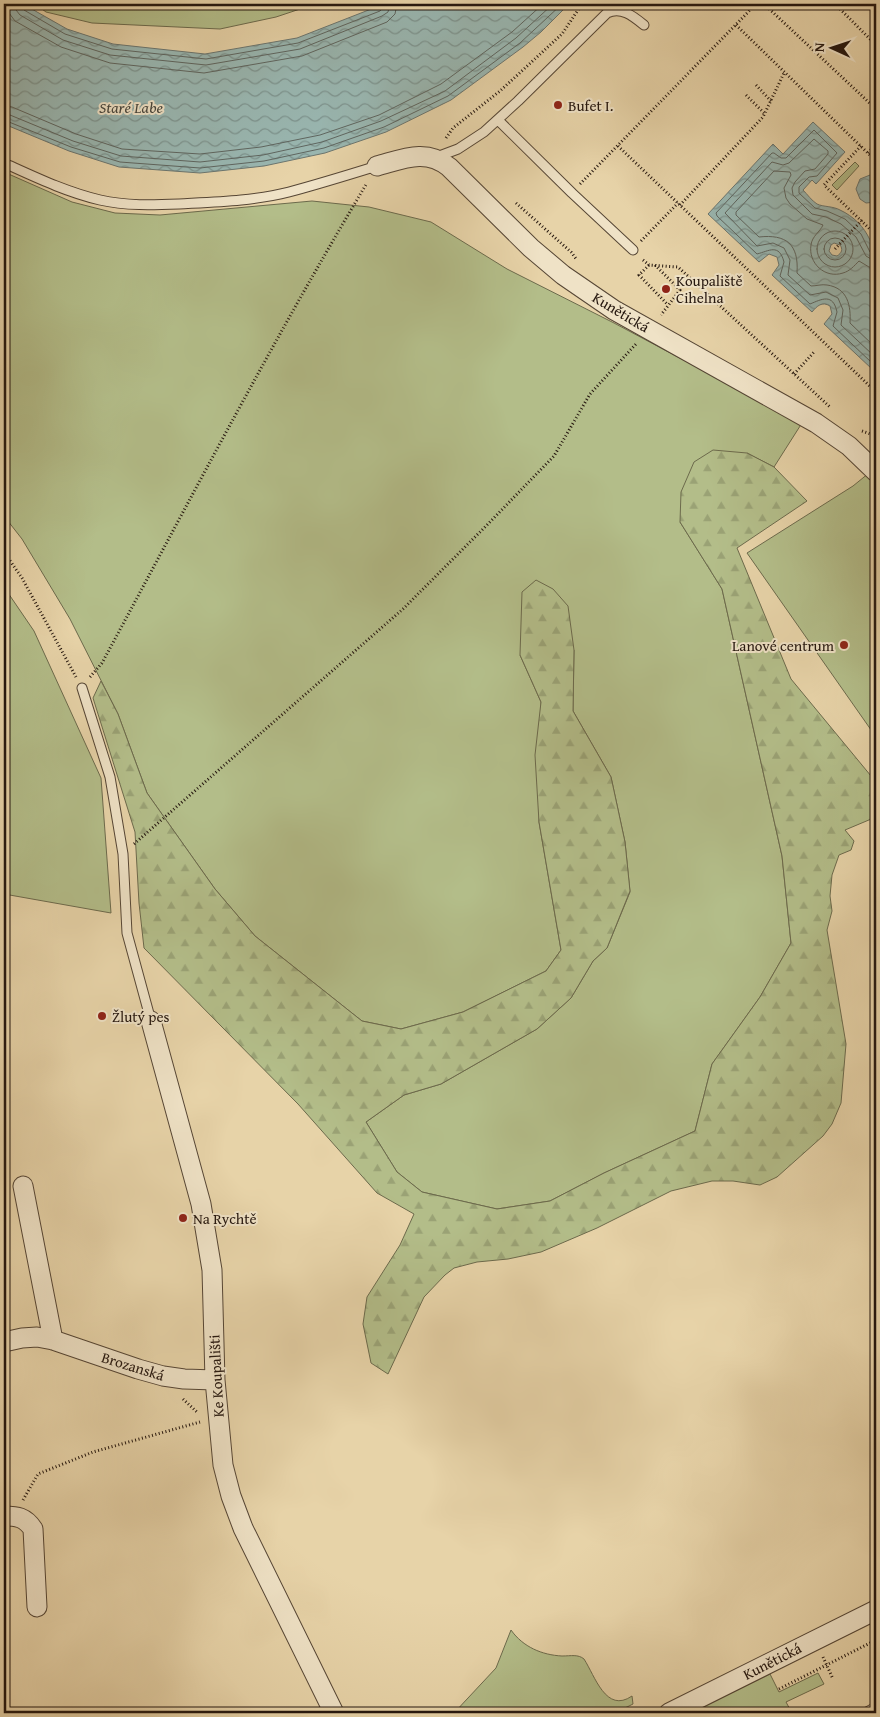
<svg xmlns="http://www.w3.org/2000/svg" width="880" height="1717" font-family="'Gentium Book Plus',serif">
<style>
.green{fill:#b3bd89;stroke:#6c6a4c}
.forest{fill:url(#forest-firs);stroke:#6c6a4c}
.water{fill:url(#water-waves);stroke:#6b7670;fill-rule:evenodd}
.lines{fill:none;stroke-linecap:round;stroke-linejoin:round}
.shore{stroke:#5f6660;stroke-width:1}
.lane-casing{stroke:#564635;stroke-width:11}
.street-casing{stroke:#564635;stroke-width:21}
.path{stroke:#25170f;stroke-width:3;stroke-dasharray:1 2.5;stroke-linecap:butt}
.lane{stroke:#efe2c6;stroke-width:9}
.street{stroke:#efe2c6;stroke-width:19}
.poi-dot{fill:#8f2418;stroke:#efe2c6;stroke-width:2}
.labels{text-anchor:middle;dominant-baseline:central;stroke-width:4;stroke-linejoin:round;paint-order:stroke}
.poi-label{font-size:15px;fill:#25170f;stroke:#efe2c6;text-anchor:start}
.street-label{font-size:15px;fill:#25170f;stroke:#efe2c6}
.water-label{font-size:16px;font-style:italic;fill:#48473f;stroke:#efe2c6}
</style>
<defs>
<pattern id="forest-firs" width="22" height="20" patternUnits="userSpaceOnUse" patternTransform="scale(1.25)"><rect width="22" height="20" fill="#b3bd89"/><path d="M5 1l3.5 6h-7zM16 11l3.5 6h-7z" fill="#9aa275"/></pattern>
<pattern id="water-waves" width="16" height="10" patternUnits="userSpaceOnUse" patternTransform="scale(1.25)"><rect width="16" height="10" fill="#99b6b0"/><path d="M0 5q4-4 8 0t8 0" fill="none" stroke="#7d938e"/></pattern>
</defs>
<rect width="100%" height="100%" fill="#e7d3a8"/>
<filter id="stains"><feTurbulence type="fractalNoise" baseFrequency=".004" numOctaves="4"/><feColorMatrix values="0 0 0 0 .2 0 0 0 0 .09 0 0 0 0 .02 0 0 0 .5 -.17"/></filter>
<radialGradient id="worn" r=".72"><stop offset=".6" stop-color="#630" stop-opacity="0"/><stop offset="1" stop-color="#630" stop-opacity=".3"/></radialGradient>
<path class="green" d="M 35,4 L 315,4 L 276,17 L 220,29 L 92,23 L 46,12 Z
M 855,162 L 859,166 L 837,190 L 832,185 Z
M 4,172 L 72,202 L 115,213 L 160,215 L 312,201 L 369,207 L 431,222 L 507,269 L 614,323 L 802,423 L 774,467 L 747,453 L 680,522 L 722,589 L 782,856 L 791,943 L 760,997 L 712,1064 L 695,1131 L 604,1173 L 550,1201 L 497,1209 L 422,1192 L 397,1172 L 366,1122 L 404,1095 L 441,1084 L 537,1029 L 571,998 L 593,961 L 607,948 L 630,892 L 625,842 L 611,777 L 573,711 L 574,650 L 520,655 L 541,702 L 539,822 L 561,950 L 546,971 L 463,1012 L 401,1029 L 362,1021 L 255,936 L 215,889 L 147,793 L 118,714 L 70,619 L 22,539 L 4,516 Z
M 869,473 L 876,480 L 876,737 L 747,553 L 853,486 Z
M 4,587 L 34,631 L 101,778 L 111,913 L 4,894 Z
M 511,1630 C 523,1647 542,1655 562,1656 C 571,1656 578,1654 584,1659 C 595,1676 606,1714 632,1696 L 633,1704 L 615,1713 L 454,1713 L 496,1668 Z
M 818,1673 L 824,1684 L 786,1702 L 792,1713 L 692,1713 L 770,1674 L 779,1692 Z"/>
<path class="forest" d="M 713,450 L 747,453 L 774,467 L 807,501 L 737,548 L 791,679 L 876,782 L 876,817 L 845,830 L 854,841 L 851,850 L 839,855 L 832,875 L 830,896 L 832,911 L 827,930 L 846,1044 L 841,1103 L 832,1124 L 823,1136 L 777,1177 L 760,1185 L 733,1181 L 712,1181 L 671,1191 L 597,1228 L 541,1252 L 508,1259 L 477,1262 L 454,1268 L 445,1275 L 424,1297 L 388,1374 L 371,1363 L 363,1324 L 367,1297 L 400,1245 L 414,1214 L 377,1193 L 298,1104 L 144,948 L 139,903 L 135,832 L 93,698 L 101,681 L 118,714 L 147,793 L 215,889 L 255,936 L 362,1021 L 401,1029 L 463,1012 L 546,971 L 561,950 L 539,822 L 535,755 L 541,702 L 520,655 L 522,592 L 536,580 L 553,589 L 568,606 L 574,650 L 573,711 L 611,777 L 625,842 L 630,891 L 607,948 L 593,961 L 571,998 L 537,1029 L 441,1084 L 404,1095 L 366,1122 L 397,1172 L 422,1192 L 497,1209 L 550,1201 L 604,1173 L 695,1131 L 712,1064 L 760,997 L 791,943 L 782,856 L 722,589 L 680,522 L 681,492 L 694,462 Z"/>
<path class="water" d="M 4,4 L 23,4 L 67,29 L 113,44 L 205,54 L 297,38 L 384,4 L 569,4 L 541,32 L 523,47 L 451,100 L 386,132 L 325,153 L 264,166 L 200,173 L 119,167 L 69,151 L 4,124 Z
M 813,122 L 845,152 L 816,184 L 812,180 L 803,190 C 807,194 812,201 817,204 C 823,207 833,206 840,210 C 868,223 880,252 874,281 L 876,284 L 876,365 L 872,369 L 824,324 L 832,314 L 830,306 C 822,301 817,306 812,312 L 772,275 L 779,265 L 777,257 L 769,254 L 759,262 L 708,214 L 773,144 L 783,154 ZM 834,243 L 840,245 C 843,249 842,253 837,256 L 832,255 L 829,251 L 831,245 Z
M 870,175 L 876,176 L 876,202 L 866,203 L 860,199 L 856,189 L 860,179 Z"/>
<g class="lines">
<path class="shore" d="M 7,4 L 9,13 L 15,21 L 61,47 L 110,63 L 204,73 L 302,56 L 387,22 L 395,14 L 397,4
M 15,4 L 16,10 L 20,15 L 63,40 L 110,55 L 206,65 L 300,49 L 382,16 L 388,12 L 390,4
M 21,4 L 24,10 L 65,34 L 112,49 L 206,59 L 298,43 L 380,11 L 383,8 L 383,4
M 4,106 L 12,107 L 76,134 L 122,149 L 200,154 L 261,147 L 320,135 L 379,115 L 441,84 L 512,32 L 543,4
M 4,114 L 10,115 L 73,141 L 121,156 L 200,162 L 263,155 L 322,142 L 381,121 L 445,91 L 516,38 L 553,4
M 4,120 L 71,147 L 120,162 L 200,168 L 264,161 L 324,148 L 384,127 L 448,96 L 520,43 L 562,4
M817 249a18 18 0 1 1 36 0a18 18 0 1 1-36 0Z
M824 249a11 11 0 1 1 22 0a11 11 0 1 1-22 0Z
M 876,254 L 870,252 L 861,234 L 845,219 L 827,211 L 815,208 L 799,193 L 799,187 L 809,177 L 817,176 L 837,153 L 814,130 L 786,158 L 781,158 L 774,153 L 772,153 L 716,213 L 717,216 L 757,254 C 769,251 779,243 784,262 L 780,276 L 810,304 C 822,299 833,293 837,312 L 833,326 L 871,362 L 876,362
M 876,260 L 871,259 L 866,256 L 856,237 L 841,224 L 826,217 L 812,214 L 793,195 L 792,188 L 795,182 L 805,171 L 815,169 L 828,154 L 828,151 L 814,139 L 789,163 L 783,165 L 772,162 L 725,213 L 757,246 L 773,243 L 784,248 L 790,260 L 788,275 L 810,295 L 826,292 L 838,298 L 843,310 L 841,325 L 873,355 L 876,356
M 876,268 L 869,267 L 859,261 C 854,266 850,271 843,273 C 825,279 808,263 811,245 C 812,236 820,232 823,225 L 807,219 L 790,204 L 786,198 L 784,188 L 791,175 L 790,172 L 774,171 L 736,212 L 736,215 L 759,237 C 786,234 799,244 797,273 L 811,286 C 816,286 822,284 827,285 C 848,288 851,306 850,323 L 876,348"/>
<defs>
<path id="lane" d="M 498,120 L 572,193 L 633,250
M 434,158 L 458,149 L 484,132 L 518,101 L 607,13 C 621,6 633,16 644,25
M 4,163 C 35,177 66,192 100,200 C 126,206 153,205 179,204 C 216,202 254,201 289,192 C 319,184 348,175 377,166
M 82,688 L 110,777 L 123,854 L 127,933 L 151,1021
M 865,1713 L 876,1707"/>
<path id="street" d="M 377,166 C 403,159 426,148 449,167 L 531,248 L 563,275 L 614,310 L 816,423 L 849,446 L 876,472
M 151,1021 L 201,1204 L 212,1270 L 215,1380 L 223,1465 L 231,1496 L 243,1528 L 334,1713
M 23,1186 L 53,1340
M 4,1342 L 22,1338 L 37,1337 L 53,1340 L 138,1369 L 163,1376 L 184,1379 L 215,1380
M 4,1516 C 17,1516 25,1517 33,1529 L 37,1607
M 669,1713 L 876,1610"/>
</defs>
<use href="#lane" class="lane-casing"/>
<use href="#street" class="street-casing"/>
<path class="path" d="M 764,4 L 876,109
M 835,4 L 876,45
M 736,25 L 876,161
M 756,85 L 771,101
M 746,95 L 765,114
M 446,138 L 453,128 L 500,91 L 562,34 L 582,4
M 618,146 L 876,392
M 861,146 L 824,185 L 876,235
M 868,153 L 876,144
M 580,184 L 756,4
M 516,203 L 571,252 L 577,260
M 680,205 L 763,117 L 784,73
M 641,241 L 678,203
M 835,249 L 862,220
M 643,260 L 649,265 L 678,267 L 830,407
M 649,265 L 639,275 L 668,305
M 655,265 L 680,290 L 661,315
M 794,374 L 815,351
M 871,388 L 876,383
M 862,431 L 876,436
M 4,552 L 22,578 L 76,677
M 90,677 L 102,663 C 189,502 273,340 367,183
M 134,844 L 403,609 L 486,526 L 554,456 L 590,394 L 636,344
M 183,1399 L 198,1413
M 23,1500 L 38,1474 L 93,1452 L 200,1422
M 823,1657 L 833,1679
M 779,1689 L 876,1640"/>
<use href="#lane" class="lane"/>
<use href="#street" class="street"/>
</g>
<g class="poi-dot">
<circle cx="558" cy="105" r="5"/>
<circle cx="666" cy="289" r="5"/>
<circle cx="844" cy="645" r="5"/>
<circle cx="102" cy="1016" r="5"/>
<circle cx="183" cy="1218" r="5"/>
</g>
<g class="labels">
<g class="poi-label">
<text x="568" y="105">Bufet I.</text>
<text x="676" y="280">Koupaliště<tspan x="676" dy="17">Cihelna</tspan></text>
<text x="834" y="645" text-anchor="end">Lanové centrum</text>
<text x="112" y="1016">Žlutý pes</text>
<text x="193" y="1218">Na Rychtě</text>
</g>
<g class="street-label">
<text transform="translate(621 312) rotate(31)">Kunětická</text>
<text transform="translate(133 1366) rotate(17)">Brozanská</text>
<text transform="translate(216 1376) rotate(-93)">Ke Koupališti</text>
<text transform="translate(772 1661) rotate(-27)">Kunětická</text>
</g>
<g class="water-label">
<text x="131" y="107">Staré Labe</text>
</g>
</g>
<rect width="880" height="1717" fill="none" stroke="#e7d3a8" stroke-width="20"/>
<rect x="5" y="5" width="870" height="1707" fill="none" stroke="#25170f" stroke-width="2.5"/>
<rect x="10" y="10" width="860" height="1697" fill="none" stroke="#25170f"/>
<g transform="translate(832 48) rotate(273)" stroke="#efe2c6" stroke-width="4" paint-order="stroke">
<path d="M0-4L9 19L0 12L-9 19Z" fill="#25170f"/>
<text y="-8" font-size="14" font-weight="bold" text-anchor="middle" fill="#25170f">N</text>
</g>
<rect width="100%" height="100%" filter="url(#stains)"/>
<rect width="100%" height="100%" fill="url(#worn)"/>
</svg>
